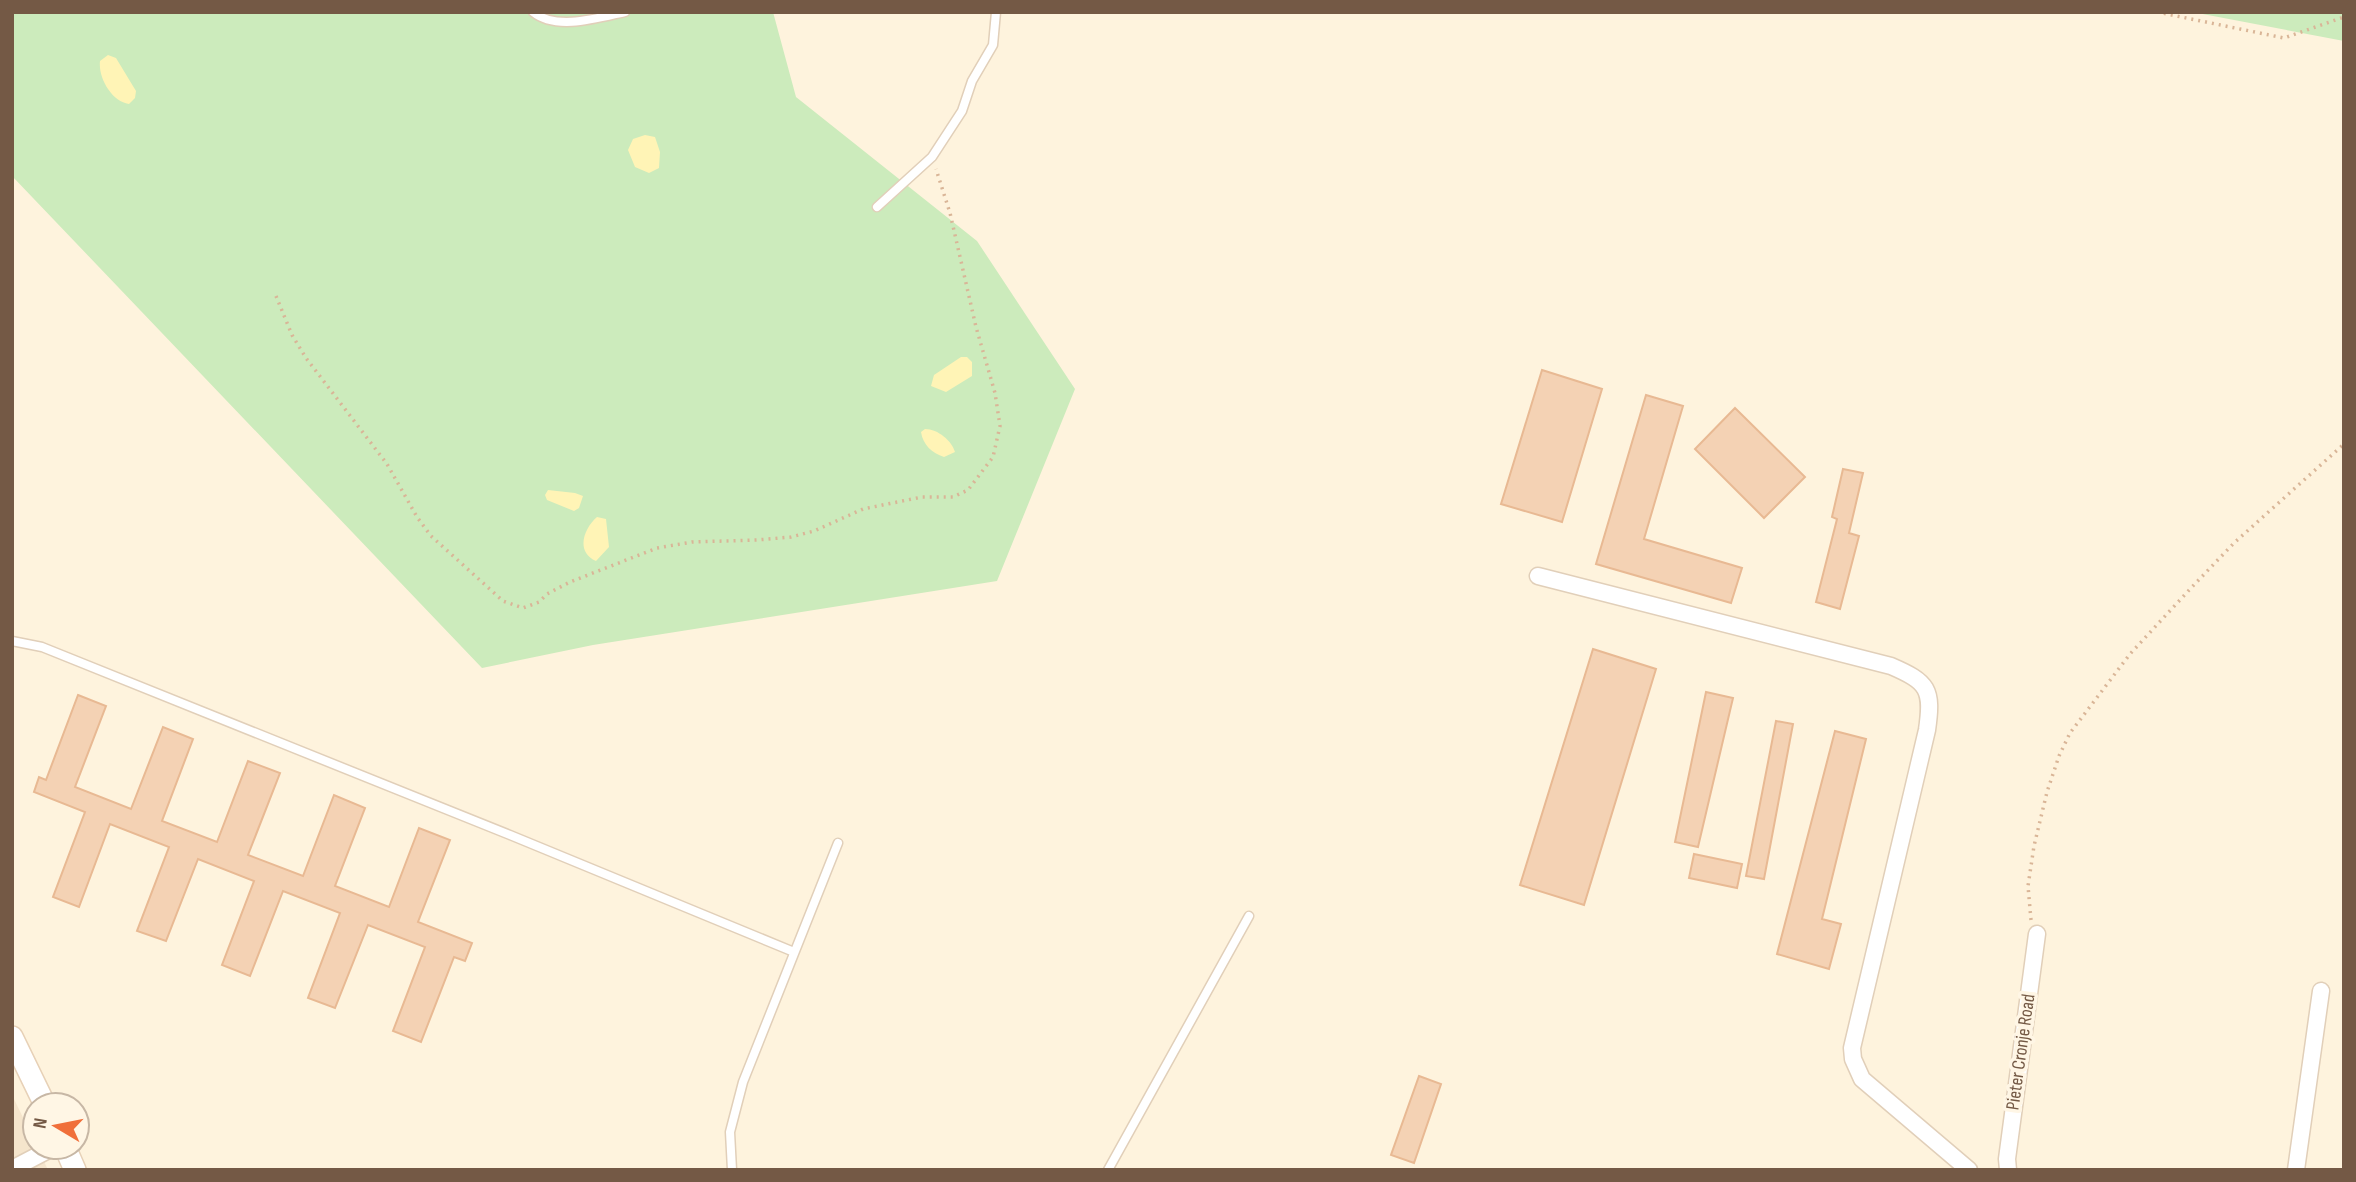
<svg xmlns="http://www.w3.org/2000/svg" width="2356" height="1182" font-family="'Sofia Sans Condensed',sans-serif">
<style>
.residential{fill:#f5e5cc}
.green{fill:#ccebbc}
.sand{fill:#fff4b6}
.building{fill:#f4d2b4;stroke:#e8b993;stroke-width:2}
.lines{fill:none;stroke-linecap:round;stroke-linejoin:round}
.lane-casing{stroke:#e1cfb9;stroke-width:11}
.street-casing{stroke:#e1cfb9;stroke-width:19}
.secondary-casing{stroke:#e7d1b7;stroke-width:24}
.path{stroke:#d9b597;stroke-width:3.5;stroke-dasharray:2 5;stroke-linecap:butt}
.lane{stroke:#fff;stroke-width:8}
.street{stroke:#fff;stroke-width:16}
.secondary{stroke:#fff;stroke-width:21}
.labels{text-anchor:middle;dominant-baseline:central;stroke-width:7;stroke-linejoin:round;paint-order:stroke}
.street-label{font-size:19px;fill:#745945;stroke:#fff6e5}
</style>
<rect width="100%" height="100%" fill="#fef3dd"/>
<path class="residential" d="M 12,1095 L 35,1142 L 35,1147 L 37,1147 L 48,1170 L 12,1170 Z"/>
<path class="green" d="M 12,12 L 773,12 L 796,97 L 977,241 L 1075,389 L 997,581 L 593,645 L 482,668 L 12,176 Z
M 2192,12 L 2344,12 L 2344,41 Z"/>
<path class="sand" d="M 108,55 L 116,58 L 136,91 L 135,98 L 129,104 C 112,102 98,78 100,61 Z
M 645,135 L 655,137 L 660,152 L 659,168 L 649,173 L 635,167 L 628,150 L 633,139 Z
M 961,357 L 967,357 L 972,362 L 972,376 L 946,392 L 931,386 L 934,375 Z
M 925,429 C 938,429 952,441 955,452 L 944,457 C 932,453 923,445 921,432 Z
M 548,490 L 575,493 L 583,496 L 579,508 L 574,511 L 547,500 L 545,495 Z
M 597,517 L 606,519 L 609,547 L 596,561 C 575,552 584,528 597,517 Z"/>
<path class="building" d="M 1542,370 L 1602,389 L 1562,522 L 1501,504 Z
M 1646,395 L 1683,406 L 1644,539 L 1742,568 L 1731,603 L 1596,564 Z
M 1735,408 L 1805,477 L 1764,518 L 1695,449 Z
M 1843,469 L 1863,473 L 1849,533 L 1859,536 L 1840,609 L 1816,602 L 1837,519 L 1832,517 Z
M 1593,649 L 1656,669 L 1584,905 L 1520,885 Z
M 1706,692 L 1733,698 L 1698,847 L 1675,842 Z
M 78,695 L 106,706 L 75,787 L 131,809 L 163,727 L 193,739 L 162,821 L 217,842 L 248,761 L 280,773 L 248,855 L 303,876 L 334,795 L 365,808 L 335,886 L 389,907 L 419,828 L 450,840 L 418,922 L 472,943 L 465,961 L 454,957 L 421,1042 L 393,1031 L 425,947 L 368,925 L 335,1008 L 308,998 L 340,913 L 283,891 L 250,976 L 222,965 L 254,881 L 198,859 L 166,941 L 137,931 L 169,847 L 110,824 L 79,907 L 53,897 L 85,812 L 34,792 L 39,777 L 46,780 Z
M 1776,721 L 1793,724 L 1764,879 L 1746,876 Z
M 1835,731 L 1866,739 L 1822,919 L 1841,924 L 1829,969 L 1777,954 Z
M 1694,854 L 1742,864 L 1737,888 L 1689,878 Z
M 1419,1076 L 1441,1084 L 1414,1163 L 1391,1155 Z"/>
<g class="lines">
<defs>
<path id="lane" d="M 533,12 C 556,31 598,18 625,12
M 877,207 L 932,157 L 962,111 L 972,81 L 993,45 L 996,12
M 12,641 L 42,647 L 510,835 L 794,952
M 732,1170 L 730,1132 L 743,1082 L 838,843
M 1108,1170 L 1249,916"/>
<path id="street" d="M 1538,576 L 1891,666 C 1928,682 1933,689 1927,730 L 1852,1048 L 1853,1059 L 1862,1079 L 1969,1170
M 12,1169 L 54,1147
M 2008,1170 L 2007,1159 L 2037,934
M 2296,1170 L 2321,991"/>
<path id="secondary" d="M 12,1037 L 45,1105
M 65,1147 L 75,1170"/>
</defs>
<use href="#lane" class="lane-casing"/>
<use href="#street" class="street-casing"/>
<use href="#secondary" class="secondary-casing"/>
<path class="path" d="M 2157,12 L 2284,38 L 2344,17
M 276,296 L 292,335 L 306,358 L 387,464 L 417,517 L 431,536 L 503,601 L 523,608 L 539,602 L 547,594 L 570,582 L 657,548 L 692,542 L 757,540 L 791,537 L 814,531 L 863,509 L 922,497 L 953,497 L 968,490 L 993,457 L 1000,426 L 995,393 L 976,327 L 950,213 L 936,169
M 2031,920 L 2028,886 L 2034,846 L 2047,792 L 2059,756 L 2070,733 L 2130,654 L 2191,588 L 2234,543 L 2344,444"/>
<use href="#lane" class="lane"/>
<use href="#street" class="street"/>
<use href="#secondary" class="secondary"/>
</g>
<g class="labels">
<g class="street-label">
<text transform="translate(2021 1052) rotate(-82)">Pieter Cronje Road</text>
</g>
</g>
<rect width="2356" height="1182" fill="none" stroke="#745945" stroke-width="28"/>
<g transform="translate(56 1126) rotate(280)"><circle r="33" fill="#fff6e5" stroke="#c7b7a5" stroke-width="2"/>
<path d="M0-5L12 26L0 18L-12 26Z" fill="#f06f3a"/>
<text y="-10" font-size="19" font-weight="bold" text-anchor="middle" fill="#745945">N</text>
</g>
</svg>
